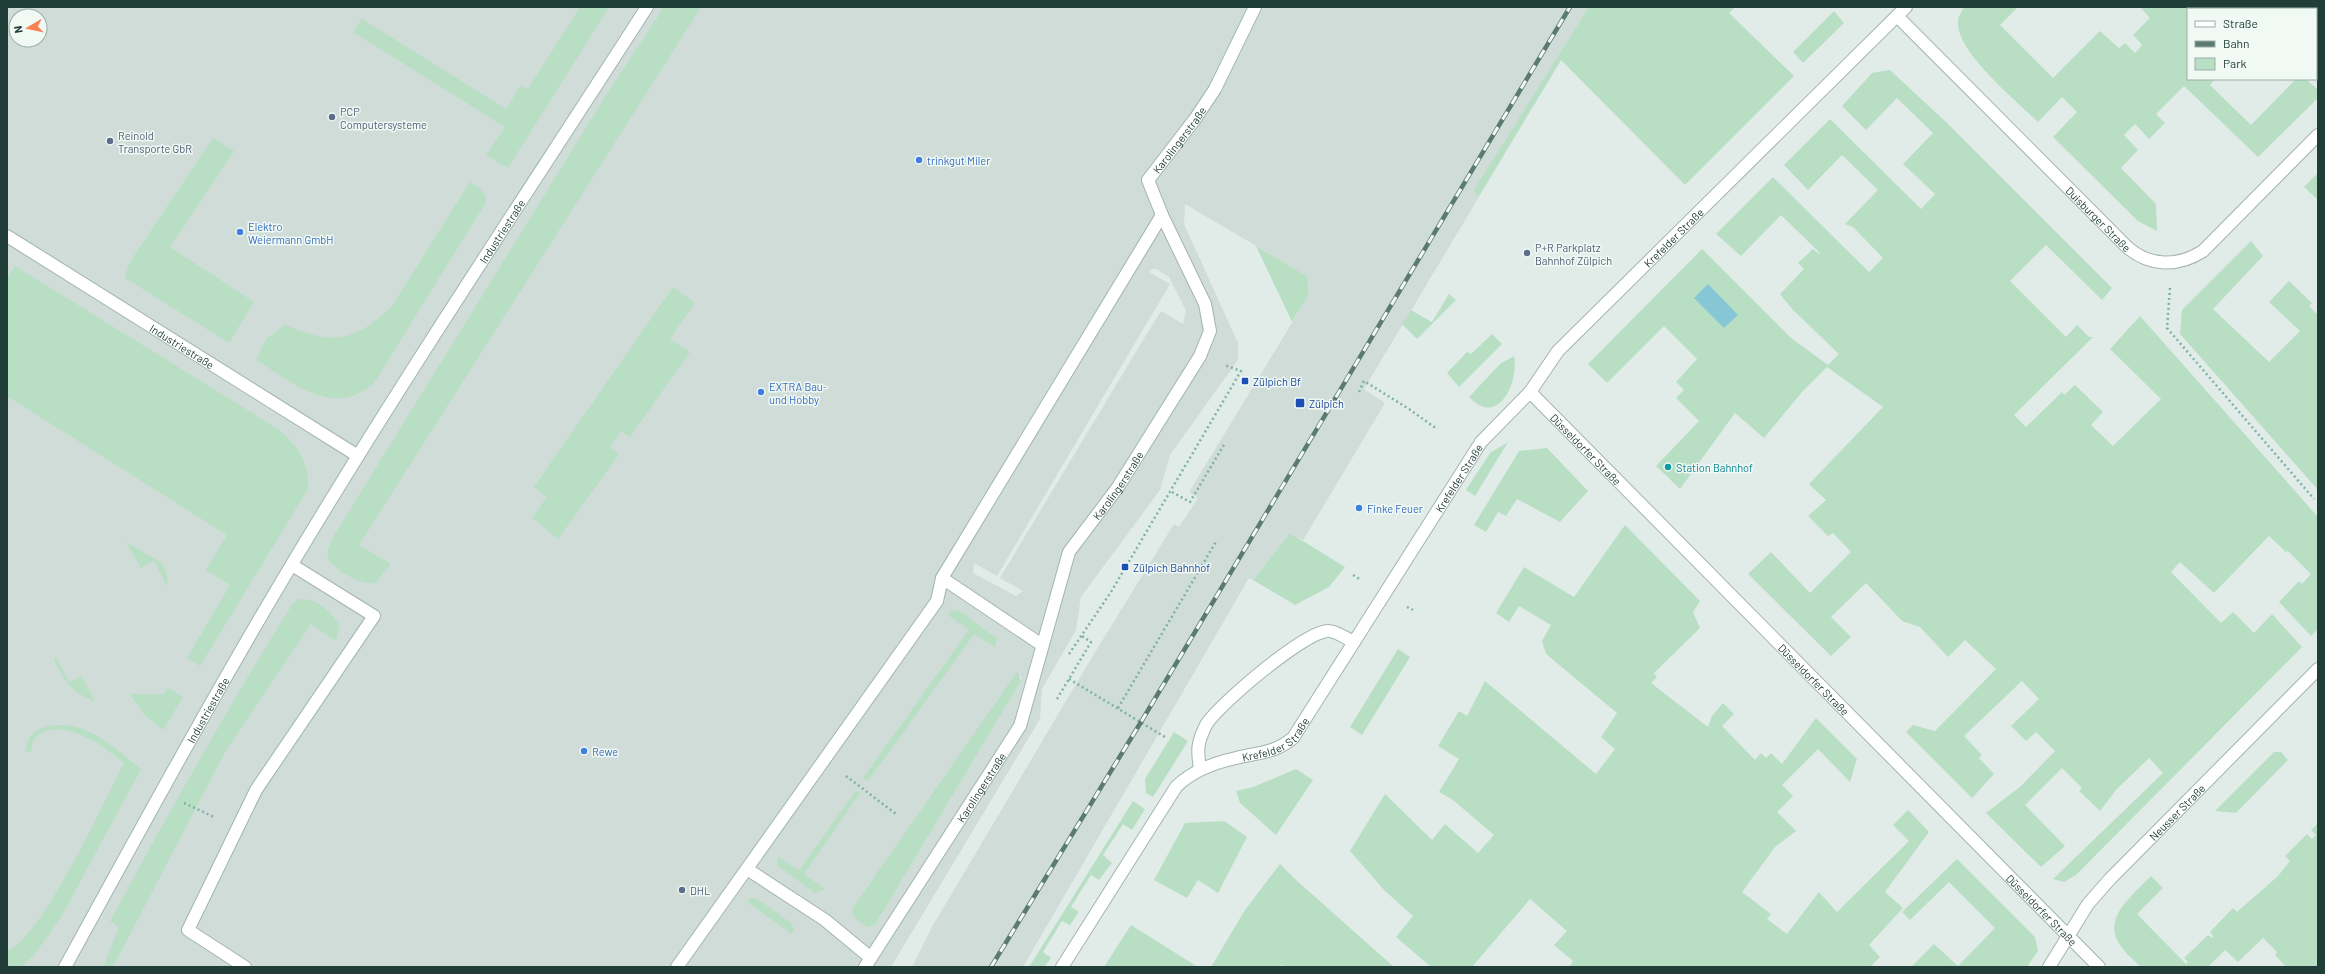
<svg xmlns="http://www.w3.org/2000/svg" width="2325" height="974" font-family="Barlow,sans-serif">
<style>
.built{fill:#cfdcd7;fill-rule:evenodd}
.green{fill:#b8dfc4}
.water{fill:#86c6d5}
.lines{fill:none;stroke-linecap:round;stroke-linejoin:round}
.minor-casing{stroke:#a3b4af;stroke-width:14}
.path{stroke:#7fb2a4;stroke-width:2.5;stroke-dasharray:2 3;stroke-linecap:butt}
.minor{stroke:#fff;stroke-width:12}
.rail-casing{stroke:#5b7a72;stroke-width:4.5}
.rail{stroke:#f1f9f5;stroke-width:3;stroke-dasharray:9;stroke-linecap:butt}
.service-dot{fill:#5c6f8a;stroke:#f1f9f5;stroke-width:1.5}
.shop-dot{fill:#3f7fe0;stroke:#f1f9f5;stroke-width:1.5}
.transit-dot{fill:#1a4fb4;stroke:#f1f9f5;stroke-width:1.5}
.culture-dot{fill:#0f9aa8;stroke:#f1f9f5;stroke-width:1.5}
.labels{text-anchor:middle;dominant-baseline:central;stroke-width:3;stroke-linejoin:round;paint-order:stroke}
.service-label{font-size:11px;fill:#4e5e75;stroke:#f1f9f5;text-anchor:start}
.street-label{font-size:11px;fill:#203e37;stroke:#f1f9f5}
.shop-label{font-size:11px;fill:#366cbe;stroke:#f1f9f5;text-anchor:start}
.transit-label{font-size:11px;fill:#164399;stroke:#f1f9f5;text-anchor:start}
.culture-label{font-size:11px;fill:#0d838f;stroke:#f1f9f5;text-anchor:start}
</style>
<rect width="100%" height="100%" fill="#e1ece8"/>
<path class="built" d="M 7,7 L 1645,7 L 1566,64 L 1561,60 L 1364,389 L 1385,403 L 1303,540 L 1290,533 L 1253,580 L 1249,578 L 1023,967 L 912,967 L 933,925 L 1094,654 L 1174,524 L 1179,527 L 1198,498 L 1189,492 L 1309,295 L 1307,276 L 1185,204 L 1184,224 L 1238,343 L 1238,360 L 1170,455 L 1160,490 L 1081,597 L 1076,630 L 1042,689 L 1040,719 L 891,967 L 7,967 ZM 16,16 L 40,16 L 40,40 L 16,40 ZM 1152,269 L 1157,269 L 1169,277 L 1186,311 L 1183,324 L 1161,311 L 1146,335 L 1000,578 L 1023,591 L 1016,596 L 973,573 L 974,563 L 997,576 L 1170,284 L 1149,272 ZM 1021,675 L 1021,681 L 875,925 L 868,927 Z"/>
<path class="green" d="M 580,7 L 609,7 L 508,168 L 486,155 L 505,127 L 353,32 L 362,19 L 506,109 L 521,85 L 528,89 Z
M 664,7 L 701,7 L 359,545 L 391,564 L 375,583 C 362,585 333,571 328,557 C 326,549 332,540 335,534 L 608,92 Z
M 1589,7 L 1735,7 L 1729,13 L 1794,76 L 1685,185 L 1561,60 L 1478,197 L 1474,190 Z
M 1964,7 L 2018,7 L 2000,25 L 2053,78 L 2100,31 L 2119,48 L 2125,43 L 2135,53 L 2142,45 L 2133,35 L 2150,18 L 2140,7 L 2249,7 L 2247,9 L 2188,9 L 2188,79 L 2215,79 L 2210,85 L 2251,125 L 2296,79 L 2306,79 L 2318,90 L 2318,98 L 2258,157 L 2184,86 L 2156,114 L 2165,123 L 2149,139 L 2135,124 L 2124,135 L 2138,150 L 2121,168 L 2156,204 L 2157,231 L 2138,221 L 2053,137 L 2077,112 L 2062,97 L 2038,122 C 2017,101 1955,51 1958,21 C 1958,17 1962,11 1964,7 Z
M 1834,11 L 1844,23 L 1803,63 L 1793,52 Z
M 1890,70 L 1947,123 L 2112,288 L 2102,300 L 2046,245 L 2010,281 L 2066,337 L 2077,325 L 2089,337 L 2093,337 L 2014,415 L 2026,427 L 2062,392 L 2064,395 L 2075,385 L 2103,412 L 2091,425 L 2113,446 L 2161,399 L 2110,349 L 2140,316 L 2318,517 L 2318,629 L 2311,636 L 2279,602 L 2299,581 L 2302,584 L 2311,574 L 2287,550 L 2287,553 L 2269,536 L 2214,593 L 2180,562 L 2171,572 L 2221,623 L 2233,612 L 2254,633 L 2272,614 L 2302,647 L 2076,875 L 2064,882 L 2053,879 L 2163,773 L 2149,758 L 2116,790 L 2100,811 L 2079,791 L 2082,788 L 2062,768 L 2025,805 L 2065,846 L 2041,867 L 1986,813 L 2021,786 L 2055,751 L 2036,732 L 2026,741 L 2011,726 L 2039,699 L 2022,681 L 1964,736 L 1982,755 L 1979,758 L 1994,774 L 1972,798 L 1906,732 L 1913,725 L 1935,731 L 1996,669 L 1965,640 L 1948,657 L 1920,627 L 1902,621 L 1866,583 L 1831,617 L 1851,637 L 1831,656 L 1748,574 L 1771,552 L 1810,593 L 1851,552 L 1833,533 L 1828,536 L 1808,516 L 1826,500 L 1809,484 L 1883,407 L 1827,367 L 1802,392 L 1764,438 L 1735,413 L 1680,489 L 1656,466 L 1699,421 L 1676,398 L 1684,390 L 1676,382 L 1697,359 L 1664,326 L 1607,383 L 1588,364 L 1702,249 L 1791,338 L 1828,365 L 1839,354 L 1793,310 L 1780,294 L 1804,269 L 1798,263 L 1813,249 L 1819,254 L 1820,253 L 1781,215 L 1741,256 L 1716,234 L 1773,177 L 1869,272 L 1883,258 L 1853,227 L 1845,224 L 1878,190 L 1842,155 L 1808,190 L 1784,165 L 1830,119 L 1921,209 L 1935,194 L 1903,164 L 1933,133 L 1897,98 L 1866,130 L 1842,106 L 1872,73 Z
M 213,138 L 234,151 L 170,247 L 254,302 L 229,343 L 125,278 L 128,265 Z
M 2318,173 L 2318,200 L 2304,187 Z
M 470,182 C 479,188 488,192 485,204 L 374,383 C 333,419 294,383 256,360 L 266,339 L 285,325 C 333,345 354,343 392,306 Z
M 2251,241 L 2263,256 L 2213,309 L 2269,362 L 2300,331 L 2269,302 L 2289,281 L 2312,303 L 2309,306 L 2318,315 L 2318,490 L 2180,334 L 2182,310 Z
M 1256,246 L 1307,276 L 1309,295 L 1292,322 Z
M 15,266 L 278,429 C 297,445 310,463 308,489 L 200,666 L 187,658 L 230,585 L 206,570 L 227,535 L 7,396 L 7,279 Z
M 673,287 L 695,303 L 670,339 L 690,352 L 630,437 L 621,431 L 610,447 L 619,454 L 558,539 L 532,518 L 547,497 L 534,487 Z
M 1449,294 L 1456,300 L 1417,339 L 1402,324 L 1411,310 L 1432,322 Z
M 1492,334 L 1502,344 L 1459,387 L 1447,373 L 1467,352 L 1471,354 Z
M 1514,356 C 1519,383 1498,428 1469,397 L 1500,364 Z
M 1508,442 L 1475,496 L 1466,490 L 1490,453 Z
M 1547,448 L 1588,491 L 1560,522 L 1517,499 L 1506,516 L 1498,512 L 1486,532 L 1474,525 L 1519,451 Z
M 1625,525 L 1700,601 L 1693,612 L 1700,628 L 1654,673 L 1657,677 L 1651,683 L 1708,727 L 1712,716 L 1723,703 L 1734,714 L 1722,726 L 1755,760 L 1761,753 L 1766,758 L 1771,753 L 1782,764 L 1816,718 L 1857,759 L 1850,782 L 1818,749 L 1782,785 L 1793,796 L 1777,812 L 1796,831 L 1775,847 L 1742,892 L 1771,914 L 1767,919 L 1787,934 L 1819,892 L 1837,912 L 1909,841 L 1893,825 L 1908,810 L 1929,832 L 1885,892 L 1903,908 L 1869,945 L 1880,957 L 1870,967 L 1569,967 L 1573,961 L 1554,945 L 1567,931 L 1530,899 L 1472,967 L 1431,967 L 1396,937 L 1413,916 L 1384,890 L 1350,851 L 1385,794 L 1432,840 L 1445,824 L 1478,853 L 1494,835 L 1453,800 L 1439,792 L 1459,759 L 1438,746 L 1459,711 L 1467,716 L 1485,681 L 1596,774 L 1615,749 L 1601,737 L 1617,713 L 1546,654 L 1542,641 L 1551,625 L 1519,606 L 1509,622 L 1496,613 L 1524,567 L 1574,597 Z
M 1290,533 L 1345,567 L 1329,587 L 1295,605 L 1253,580 Z
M 126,542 L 163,564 L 167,575 L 168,587 L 154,561 L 141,568 Z
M 300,599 C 317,598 329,611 340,624 L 336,641 L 311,624 L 225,752 L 113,967 L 103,967 L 119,927 L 110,921 C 168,814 228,707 293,603 Z
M 958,610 L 997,639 L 995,647 L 974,634 L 868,781 L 863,778 L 969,630 L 948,615 L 951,611 Z
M 1398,649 L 1410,657 L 1362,735 L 1350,727 Z
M 56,657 L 69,682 L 82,676 L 95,702 C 71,691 65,683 54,660 Z
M 1017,672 L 1021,681 L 875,925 L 867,927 L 853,916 L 852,909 Z
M 168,688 L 183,697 L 163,730 L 145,716 L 130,694 L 164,694 Z
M 59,725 C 91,724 117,750 141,769 L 60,919 L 34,955 L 21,967 L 7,967 L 7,951 C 43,937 104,801 124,763 C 104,746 58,712 33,740 L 31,752 L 25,751 C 30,730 39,727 59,725 Z
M 1174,732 L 1188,741 L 1153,797 L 1146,793 L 1145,779 Z
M 2274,752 L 2281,752 L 2288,760 L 2236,813 L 2215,811 Z
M 1296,769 L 1313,780 L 1276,835 L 1240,803 L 1236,791 L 1253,787 Z
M 856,790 L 860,793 L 804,874 L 825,889 L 815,893 L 778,866 L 778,856 L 799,871 Z
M 1133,801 L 1145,809 L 1132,830 L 1123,824 L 1103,855 L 1112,863 L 1099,880 L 1091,875 L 1071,907 L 1079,912 L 1070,925 L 1062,921 L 1043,952 L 1051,958 L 1044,967 L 1029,967 Z
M 1224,821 L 1247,837 L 1218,893 L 1198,880 L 1187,898 L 1154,880 L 1185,823 Z
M 2318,823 L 2318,967 L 2286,967 L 2275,955 L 2277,952 L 2263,938 L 2238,962 L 2225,950 L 2208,967 L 2141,967 C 2134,960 2125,953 2120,945 C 2101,918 2134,894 2151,876 L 2163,888 L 2137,914 L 2186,964 L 2188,962 L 2184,958 L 2208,935 L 2212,938 L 2213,936 L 2210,932 L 2233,908 L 2237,912 L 2278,876 L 2290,861 L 2285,856 L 2307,834 L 2312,839 L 2316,835 L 2311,830 Z
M 1957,859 L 2035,937 L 2038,951 L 2027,967 L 1911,967 L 1934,944 L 1958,966 L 1995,928 L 1949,882 L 1910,920 L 1902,912 Z
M 1280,864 L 1295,879 L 1394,967 L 1284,967 L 1281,965 L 1279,967 L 1211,967 L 1245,910 Z
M 751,898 L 756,898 L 791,923 L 794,929 L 792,934 L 747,902 Z
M 1131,925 L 1198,967 L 1104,967 Z"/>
<path class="water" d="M 1708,284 L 1738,315 L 1724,328 L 1694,298 Z"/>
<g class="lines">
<defs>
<g id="minor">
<path id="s1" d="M 1897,16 L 2127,247 C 2150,267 2178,267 2203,251 L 2318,135"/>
<path id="s2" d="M 7,236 L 358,456"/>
<path id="s3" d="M 1530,392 L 2099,967"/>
<path d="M 942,578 L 1042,645"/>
<path d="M 1200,769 C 1197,750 1197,743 1206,725 C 1217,706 1307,629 1329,631 C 1336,631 1347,639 1354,642"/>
<path d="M 747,869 L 825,920 L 871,958"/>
<path id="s4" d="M 65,967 C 139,832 213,696 292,564 C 405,375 528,192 647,7"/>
<path d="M 245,967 L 188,930 L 256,790 L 374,616 L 292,565"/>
<path d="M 677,967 L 937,601 L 942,578 L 1162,215"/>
<path id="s5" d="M 865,967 L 1020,726 L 1069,552 L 1118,487 L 1200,356 L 1210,331 L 1205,304 L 1162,215 L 1148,180 L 1195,119 L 1215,89 L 1255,7"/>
<path id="s6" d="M 1062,967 L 1176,787 C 1192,771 1213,763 1236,758 C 1260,752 1273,754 1293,738 L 1481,442 L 1530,392 L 1558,351 L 1906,7"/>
<path id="s7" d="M 2049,967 L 2088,904 L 2110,879 L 2318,669"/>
</g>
</defs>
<use href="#minor" class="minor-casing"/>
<path class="path" d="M 2170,288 L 2167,328 L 2314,499
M 1359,392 L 1364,381 L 1409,409 L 1437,429
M 1172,492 L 1190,502 L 1225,443
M 1353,575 L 1361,580
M 1407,607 L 1413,610
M 1069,654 L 1111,592 L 1241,371 L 1224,365
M 1069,679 L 1165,737
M 1057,699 L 1091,642 L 1082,636
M 1118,708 L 1217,540
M 846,776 L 896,814
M 184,803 L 214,817"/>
<use href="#minor" class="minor"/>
<defs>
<path id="rail" d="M 991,967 L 1141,722 L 1570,7"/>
</defs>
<use href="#rail" class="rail-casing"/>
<use href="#rail" class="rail"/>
</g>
<g class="service-dot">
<circle cx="332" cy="117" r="4"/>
<circle cx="110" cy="141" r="4"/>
<circle cx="1527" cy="253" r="4"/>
<circle cx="682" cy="890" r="4"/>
</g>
<g class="shop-dot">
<circle cx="919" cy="160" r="4"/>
<circle cx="240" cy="232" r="4"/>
<circle cx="761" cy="392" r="4"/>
<circle cx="1359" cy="508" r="4"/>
<circle cx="584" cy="751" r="4"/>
</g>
<g class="transit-dot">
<rect x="1241" y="377" width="8" height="8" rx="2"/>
<rect x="1295" y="398" width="10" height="10" rx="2"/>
<rect x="1121" y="563" width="8" height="8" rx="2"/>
</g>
<circle class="culture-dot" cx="1668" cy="467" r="4"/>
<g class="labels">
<g class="service-label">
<text x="340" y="111">PCP<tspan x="340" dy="13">Computersysteme</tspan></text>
<text x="118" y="135">Reinold<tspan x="118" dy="13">Transporte GbR</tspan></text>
<text x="1535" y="247">P+R Parkplatz<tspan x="1535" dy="13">Bahnhof Zülpich</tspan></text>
<text x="690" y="890">DHL</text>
</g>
<g class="street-label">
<text stroke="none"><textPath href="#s5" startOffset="945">Karolingerstraße</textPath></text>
<text stroke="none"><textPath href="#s1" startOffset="286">Duisburger Straße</textPath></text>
<text stroke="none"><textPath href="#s4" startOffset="856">Industriestraße</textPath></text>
<text stroke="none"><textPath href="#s6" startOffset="974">Krefelder Straße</textPath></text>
<text stroke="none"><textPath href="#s2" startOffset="207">Industriestraße</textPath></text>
<text stroke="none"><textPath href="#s3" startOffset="80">Düsseldorfer Straße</textPath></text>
<text stroke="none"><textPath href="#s6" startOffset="650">Krefelder Straße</textPath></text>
<text stroke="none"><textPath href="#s5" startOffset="550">Karolingerstraße</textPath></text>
<text stroke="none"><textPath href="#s3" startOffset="404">Düsseldorfer Straße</textPath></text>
<text stroke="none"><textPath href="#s4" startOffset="294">Industriestraße</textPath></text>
<text stroke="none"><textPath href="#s6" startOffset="326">Krefelder Straße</textPath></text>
<text stroke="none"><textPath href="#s5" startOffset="214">Karolingerstraße</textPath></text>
<text stroke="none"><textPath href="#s7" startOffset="202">Neusser Straße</textPath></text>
<text stroke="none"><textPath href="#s3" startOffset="728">Düsseldorfer Straße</textPath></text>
</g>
<g class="shop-label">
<text x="927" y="160">trinkgut Miler</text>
<text x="248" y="226">Elektro<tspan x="248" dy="13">Weiermann GmbH</tspan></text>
<text x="769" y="386">EXTRA Bau-<tspan x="769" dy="13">und Hobby</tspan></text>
<text x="1367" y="508">Finke Feuer</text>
<text x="592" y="751">Rewe</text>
</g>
<g class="transit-label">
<text x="1253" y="381">Zülpich Bf</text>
<text x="1309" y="403">Zülpich</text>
<text x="1133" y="567">Zülpich Bahnhof</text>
</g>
<g class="culture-label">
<text x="1676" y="467">Station Bahnhof</text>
</g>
</g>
<rect width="2325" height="974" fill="none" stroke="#203e37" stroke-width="16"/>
<rect x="2187" y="8" width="130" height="72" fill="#f1f9f5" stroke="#9daea9"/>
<rect x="2195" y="21" width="20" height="6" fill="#ffffff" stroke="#9daea9"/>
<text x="2223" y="28" font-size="12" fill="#203e37">Straße</text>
<rect x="2195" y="41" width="20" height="6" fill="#5b7a72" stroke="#9daea9"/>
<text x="2223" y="48" font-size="12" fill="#203e37">Bahn</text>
<rect x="2195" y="58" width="20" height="12" fill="#b8dfc4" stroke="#9daea9"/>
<text x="2223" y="68" font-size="12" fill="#203e37">Park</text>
<g transform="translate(28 28) rotate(261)"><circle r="19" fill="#f1f9f5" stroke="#9daea9"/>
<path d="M0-3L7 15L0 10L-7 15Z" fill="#f98052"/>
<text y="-6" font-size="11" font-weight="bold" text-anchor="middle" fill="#203e37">N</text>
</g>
</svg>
